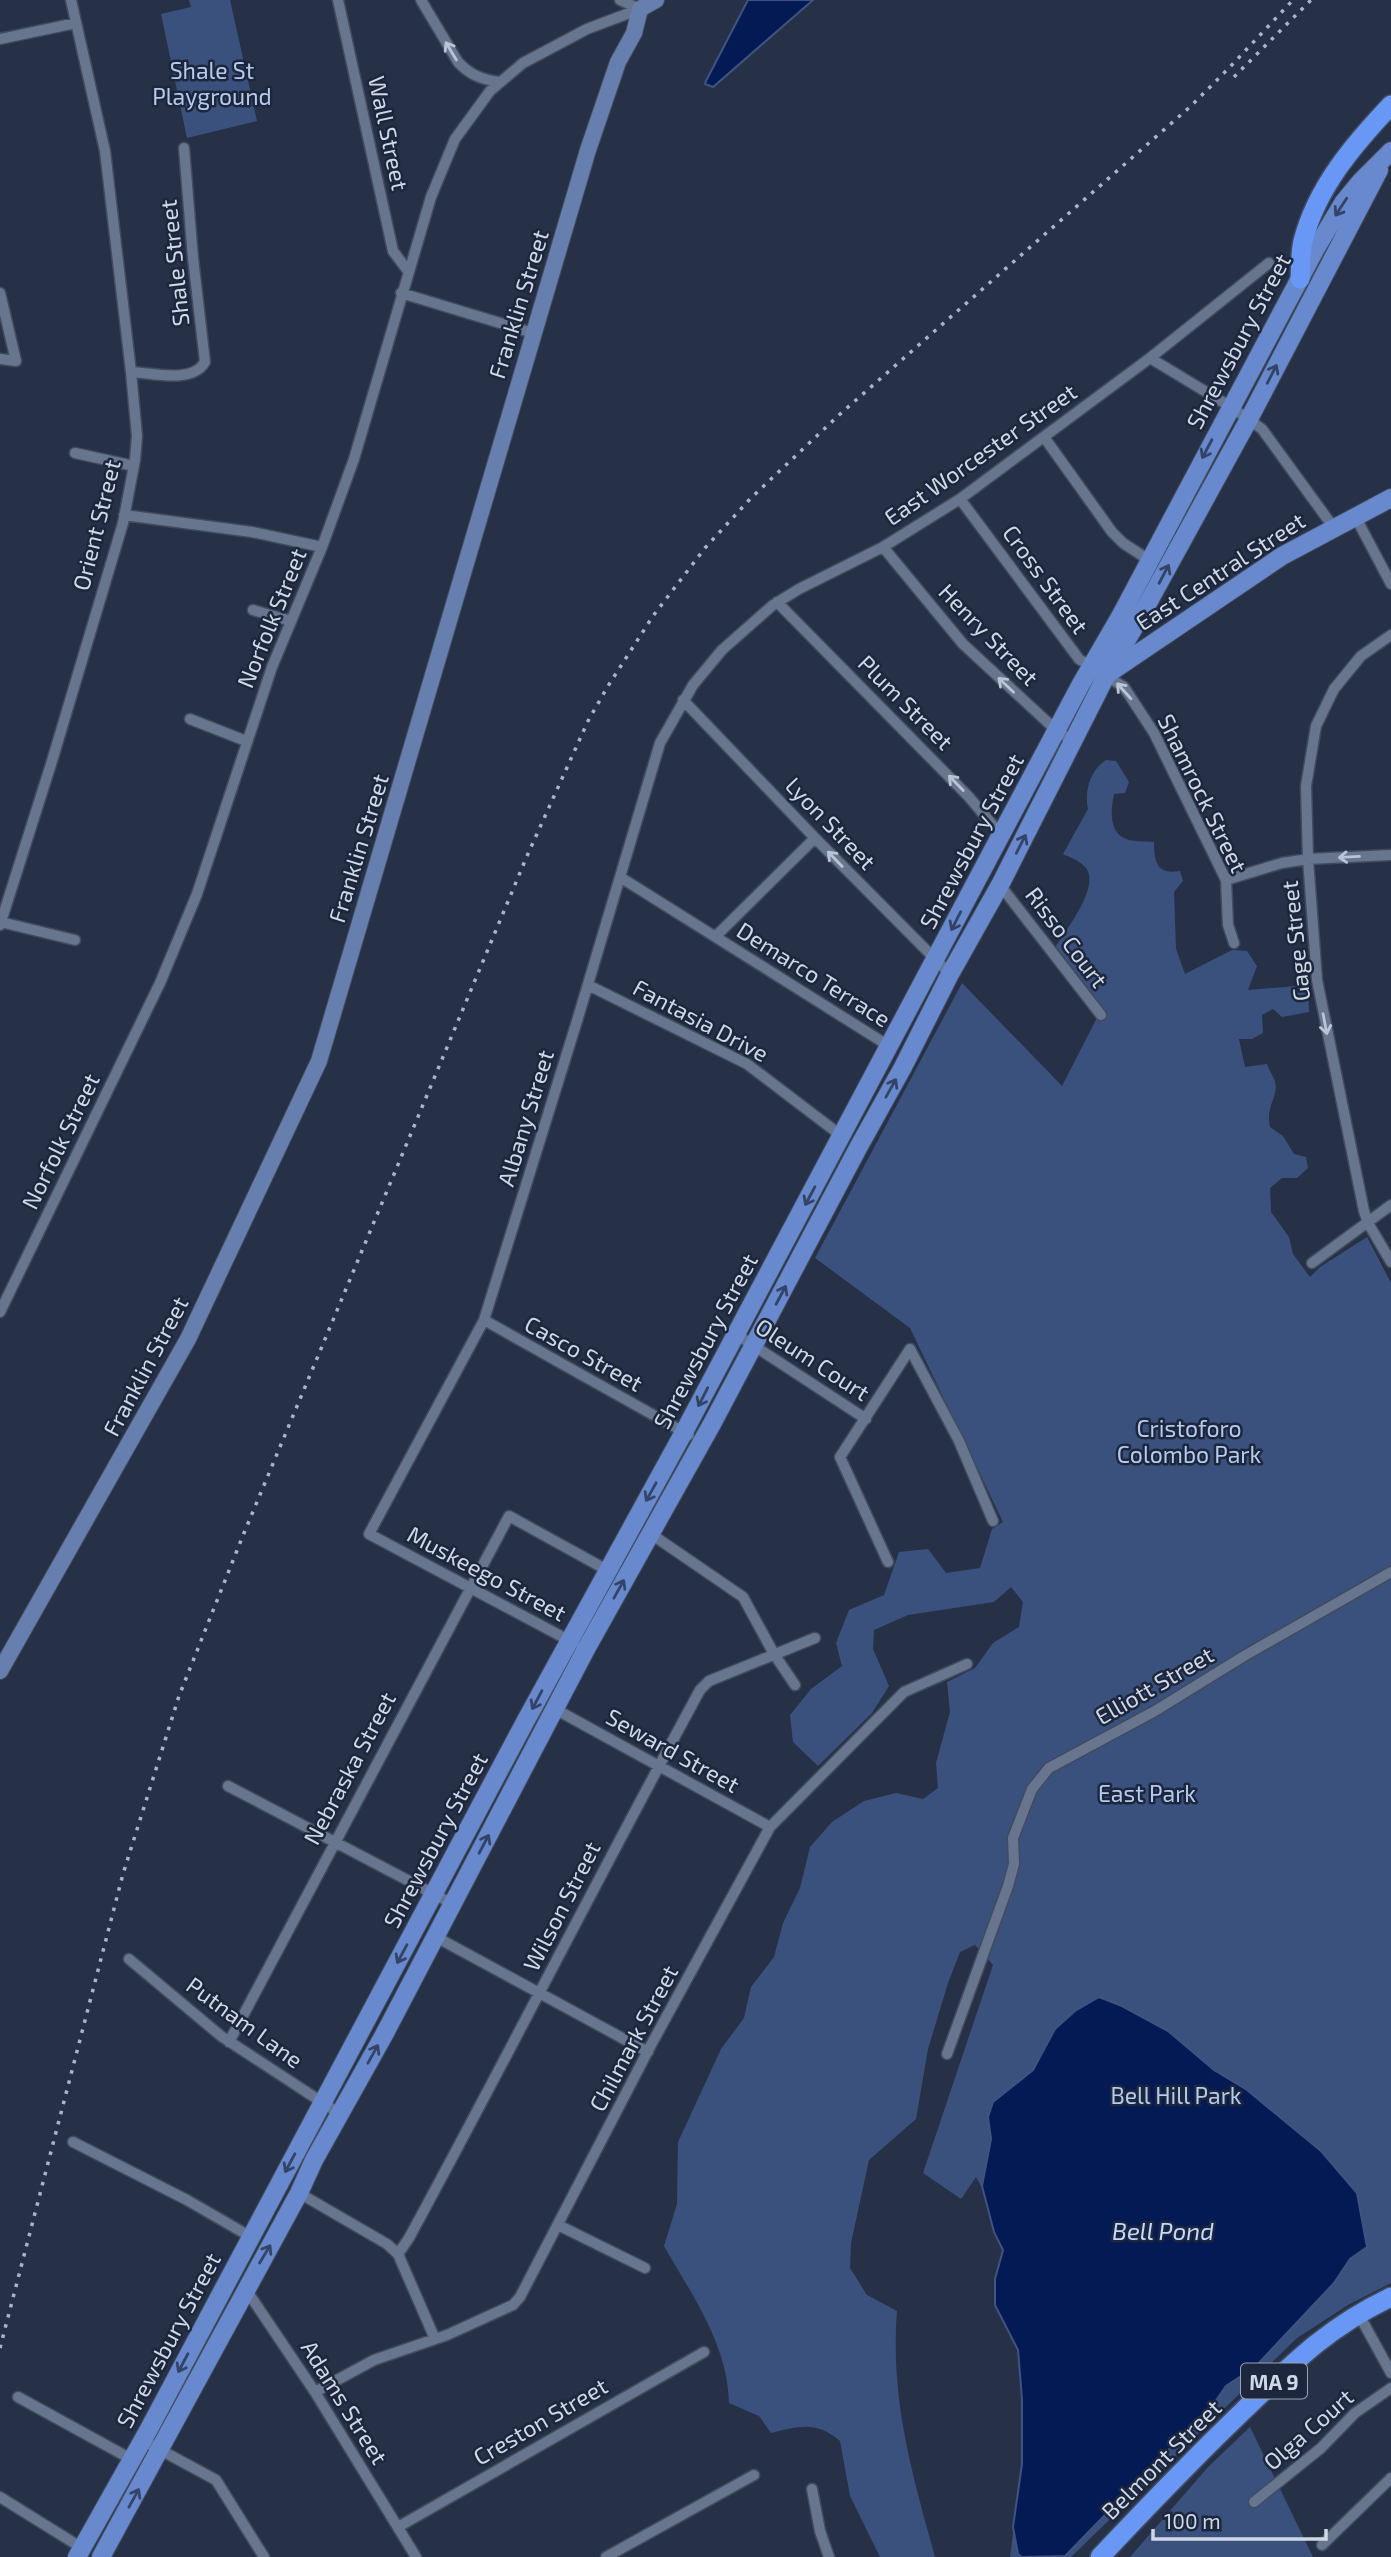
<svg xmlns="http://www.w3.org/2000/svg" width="1391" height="2557" font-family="'Exo 2',sans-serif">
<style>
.green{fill:#3b517d}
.water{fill:#031a54;stroke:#405380;stroke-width:2}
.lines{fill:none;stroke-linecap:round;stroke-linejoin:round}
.street-casing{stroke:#414b5d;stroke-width:13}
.secondary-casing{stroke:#414b5d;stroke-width:18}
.primary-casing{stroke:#414b5d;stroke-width:20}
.highway-casing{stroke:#414b5d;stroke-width:22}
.street{stroke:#67758f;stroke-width:10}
.secondary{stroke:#677fae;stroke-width:16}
.primary{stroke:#6889cd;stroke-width:18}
.highway{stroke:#6897f6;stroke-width:19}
.rail{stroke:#adb5c5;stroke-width:3.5;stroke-dasharray:3.5 7;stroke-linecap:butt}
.oneway{stroke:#bbc4d5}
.oneway2{stroke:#334468}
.labels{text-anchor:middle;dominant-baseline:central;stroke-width:5;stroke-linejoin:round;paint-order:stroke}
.shield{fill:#1c273d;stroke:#9aa3b3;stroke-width:2}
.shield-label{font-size:21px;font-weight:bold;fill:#d0d8e6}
.park-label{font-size:23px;fill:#b6caee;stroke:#1c273d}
.street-label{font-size:23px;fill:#d0d8e6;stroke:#1c273d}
.water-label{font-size:24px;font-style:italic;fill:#c4d8fd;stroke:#1c273d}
</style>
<rect width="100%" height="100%" fill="#263148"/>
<path class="green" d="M 189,0 L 230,0 L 257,121 L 187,138 L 161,14 L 191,7 Z
M 1106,760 L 1116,761 L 1129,782 L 1125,793 L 1114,794 C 1111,808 1108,832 1126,839 C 1134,842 1145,841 1154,842 C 1154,862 1157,875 1180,871 L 1183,881 L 1174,892 L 1176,949 L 1185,974 L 1232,950 L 1247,951 L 1257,966 L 1248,990 L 1308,985 L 1309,1012 L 1282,1017 L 1273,1009 L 1262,1015 L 1263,1033 L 1252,1039 L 1239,1039 L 1245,1067 L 1267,1064 C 1269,1070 1273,1076 1275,1081 C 1279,1098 1265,1105 1270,1127 L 1283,1136 L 1294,1154 L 1306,1157 L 1308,1168 L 1297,1178 L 1282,1178 L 1270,1188 L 1271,1212 L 1289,1237 L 1293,1254 L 1310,1277 L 1320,1267 L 1367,1237 L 1391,1283 L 1391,2283 L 1348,2305 L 1297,2338 L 1071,2557 L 1010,2557 L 1022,2464 L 1022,2399 L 1018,2350 L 995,2305 L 995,2279 L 1003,2250 C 991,2226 990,2199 976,2177 L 961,2199 L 923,2173 L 993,1965 L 975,1945 L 960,1952 L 948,1983 L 928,2049 L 916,2119 L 869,2160 L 851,2243 L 850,2268 L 867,2295 L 897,2311 C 890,2399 912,2473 935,2557 L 880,2557 L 850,2496 L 840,2441 C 816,2421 801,2426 771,2433 L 759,2416 L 729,2403 C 728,2345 692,2295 664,2246 L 677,2204 L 678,2142 L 721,2049 L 744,2018 L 751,1987 L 774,1957 L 783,1923 L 800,1888 L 810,1847 L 832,1822 L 864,1801 L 896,1793 L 923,1799 L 938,1788 L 936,1763 L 950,1712 L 947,1682 L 975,1668 L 993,1643 L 1019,1627 L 1023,1602 L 1011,1587 L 994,1602 L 908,1615 L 874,1630 L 873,1649 L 889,1686 L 872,1713 L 818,1766 L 793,1742 L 790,1715 L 811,1689 L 842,1666 L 836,1643 L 849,1610 L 884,1595 L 899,1552 L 928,1549 L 946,1573 L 980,1568 L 992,1529 L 1003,1522 L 910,1328 L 815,1258 L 962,983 L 1062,1086 L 1101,1010 L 1054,949 C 1065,931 1105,882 1083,865 C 1078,860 1069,857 1063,854 L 1088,809 C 1084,792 1090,770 1106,760 Z
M 1250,2427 L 1313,2557 L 1130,2557 L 1208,2467 Z"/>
<path class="water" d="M 748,0 L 813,0 L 713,87 L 705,84 L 706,81 Z
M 1099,1997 L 1122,2006 L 1168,2031 L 1214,2070 L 1247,2090 L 1321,2151 L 1357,2193 L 1367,2247 L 1350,2259 L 1334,2283 L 1255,2367 L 1226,2386 L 1215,2402 L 1065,2556 L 1022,2557 L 1018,2554 L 1013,2527 L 1022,2464 L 1022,2399 L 1018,2350 L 995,2305 L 995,2279 L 1003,2250 L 994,2232 L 982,2186 L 991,2139 L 988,2117 L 993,2102 L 1033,2070 L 1055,2029 L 1075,2011 Z"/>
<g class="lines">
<defs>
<path id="street" d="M 338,0 L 393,251 L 408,271
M 421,0 L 458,62 C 470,75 481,79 499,82
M 620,0 L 640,9
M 0,39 L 76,23
M 0,293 L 16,361 L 0,359
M 401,293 L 533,333
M 1150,358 L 1231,407 L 1262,429 L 1334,528
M 131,372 C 153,373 192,384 205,362 L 193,258 L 184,148
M 1044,437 L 1112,532 L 1123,543 L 1149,560
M 75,453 L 134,466
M 960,499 L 1079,659 L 1124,687 L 1154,733 L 1226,880 L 1228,925 L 1234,943
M 124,515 L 252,532 L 322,547
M 1355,516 L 1391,584
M 883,547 L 963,644 L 1057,731 L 1073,741
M 777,602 L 969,797 L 1001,835
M 253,610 L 291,621
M 1391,635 L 1361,656 L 1334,689 L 1316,726 L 1306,786 L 1308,859 L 1317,980 L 1364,1211 L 1368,1223 L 1391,1262
M 683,700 L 815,838 L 950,974
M 190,719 L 246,741
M 620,877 L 889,1046
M 1226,880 L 1282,863 L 1308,859 L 1391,855
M 1000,885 L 1101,1015
M 1,922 L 75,940
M 0,925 L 52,761 L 123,523 L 135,460 L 137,436 L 131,372 L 105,151 L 71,0
M 716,936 L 815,838
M 588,985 L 747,1064 L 843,1137
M 1312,1263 L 1391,1205
M 0,1312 L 160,983 L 197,894 L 272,667 L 322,547 L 354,459 L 431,197 L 455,139 L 490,91 L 523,63 L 587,29 L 640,9
M 484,1320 L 689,1435
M 736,1334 L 866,1419
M 651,1534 L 743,1597 L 774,1654 L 795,1685
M 888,1562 L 840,1457 L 910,1349 L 959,1441 L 993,1521
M 574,1643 L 369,1534 L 484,1320 L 577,1021 L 660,743 L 693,685 L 722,650 L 773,605 L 799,589 L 883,547 L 960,499 L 1150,358 L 1269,263
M 555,1709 L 770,1827
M 228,1786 L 451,1903
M 436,1937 L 648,2052
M 129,1959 L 221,2036 L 340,2114
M 229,2042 L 509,1516 L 607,1570
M 947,2054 L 1008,1886 L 1014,1864 L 1013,1838 L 1032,1789 L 1049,1768 L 1155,1711 L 1244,1656 L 1391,1572
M 73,2142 L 187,2200 L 251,2237
M 299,2193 L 387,2244 L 398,2254 L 435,2339
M 558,2225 L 645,2268
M 398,2254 L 409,2238 C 508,2056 601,1872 700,1690 L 709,1681 L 815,1638
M 245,2288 L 315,2392 L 416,2557
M 1358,2313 L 1391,2373
M 315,2392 L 374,2360 L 447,2335 L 513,2305 L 520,2297 L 651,2045 L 770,1827 L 904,1692 L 967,1664
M 18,2397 L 131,2459
M 142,2440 L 216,2480 L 264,2557
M 812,2489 L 820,2531 L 829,2557
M 0,2497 L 82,2548
M 1254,2502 L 1321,2448 L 1355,2413 L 1391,2388
M 398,2527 L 704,2352
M 1322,2545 L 1391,2478
M 606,2557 L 754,2475"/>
<path id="secondary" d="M 0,1671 L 188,1339 L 319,1061 L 588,150 L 618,62 L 634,33 L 640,9 L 656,0"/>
<path id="primary" d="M 1112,671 L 1282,556 L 1391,498
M 77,2557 L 149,2429 L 525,1722 L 684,1432 L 1081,684 L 1121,615 L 1315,250 L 1343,203 L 1361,181 L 1391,151
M 101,2557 L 299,2193 L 314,2160 L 385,2033 L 586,1649 L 713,1422 L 858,1148 L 903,1067 L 950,974 L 1000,885 L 1106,676 L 1143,612 L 1249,419 L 1379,170"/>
<path id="highway" d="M 1300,279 C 1301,267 1300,253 1303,241 C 1317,187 1354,144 1391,105
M 1100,2557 C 1147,2507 1194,2458 1243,2411 C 1293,2363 1328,2327 1391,2297"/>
</defs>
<use href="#street" class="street-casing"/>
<use href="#secondary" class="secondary-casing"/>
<use href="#primary" class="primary-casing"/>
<use href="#highway" class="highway-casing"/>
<use href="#street" class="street"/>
<use href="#secondary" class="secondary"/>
<use href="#primary" class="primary"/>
<use href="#highway" class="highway"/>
<path class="rail" d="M 1234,77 L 1311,0
M 0,2348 L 123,1874 L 179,1696 L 244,1533 L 527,856 L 588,721 L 608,686 L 653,616 L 705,548 L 751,498 L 839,415 L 1191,106 L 1229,68 L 1293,0"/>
</g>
<defs><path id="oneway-shaft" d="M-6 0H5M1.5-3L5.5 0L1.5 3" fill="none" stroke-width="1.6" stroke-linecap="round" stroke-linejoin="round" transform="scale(1.75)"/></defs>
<g class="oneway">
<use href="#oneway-shaft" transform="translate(451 51) rotate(-121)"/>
<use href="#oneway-shaft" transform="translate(1006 685) rotate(-137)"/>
<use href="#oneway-shaft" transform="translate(1124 691) rotate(-132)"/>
<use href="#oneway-shaft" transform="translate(956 783) rotate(-134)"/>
<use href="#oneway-shaft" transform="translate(1349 857) rotate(177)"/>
<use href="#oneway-shaft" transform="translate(835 859) rotate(-134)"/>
<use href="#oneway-shaft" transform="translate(1325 1024) rotate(79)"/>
</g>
<g class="oneway2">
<use href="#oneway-shaft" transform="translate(1341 207) rotate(123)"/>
<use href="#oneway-shaft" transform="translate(1272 374) rotate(-63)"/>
<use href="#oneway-shaft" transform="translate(1207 449) rotate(118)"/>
<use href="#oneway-shaft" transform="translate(1164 574) rotate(-62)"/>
<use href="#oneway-shaft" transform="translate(1021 844) rotate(-63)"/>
<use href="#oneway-shaft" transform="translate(956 921) rotate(117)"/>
<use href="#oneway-shaft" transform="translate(891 1088) rotate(-61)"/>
<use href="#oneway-shaft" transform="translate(810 1196) rotate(118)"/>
<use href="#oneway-shaft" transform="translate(781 1295) rotate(-62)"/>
<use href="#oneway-shaft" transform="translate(703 1397) rotate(117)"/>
<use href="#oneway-shaft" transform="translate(651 1492) rotate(119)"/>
<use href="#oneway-shaft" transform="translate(619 1589) rotate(-61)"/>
<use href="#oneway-shaft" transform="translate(537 1700) rotate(118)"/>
<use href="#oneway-shaft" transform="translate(484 1844) rotate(-62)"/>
<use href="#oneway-shaft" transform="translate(402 1954) rotate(118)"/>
<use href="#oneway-shaft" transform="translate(373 2054) rotate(-61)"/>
<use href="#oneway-shaft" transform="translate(290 2163) rotate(118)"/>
<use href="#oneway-shaft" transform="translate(265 2254) rotate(-59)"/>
<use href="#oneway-shaft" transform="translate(183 2363) rotate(118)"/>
<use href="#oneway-shaft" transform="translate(134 2498) rotate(-61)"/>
</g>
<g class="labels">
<rect class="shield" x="1241" y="2363.5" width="66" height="35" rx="5"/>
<g class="shield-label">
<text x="1274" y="2381">MA 9</text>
</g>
<g class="park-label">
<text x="212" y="70">Shale St<tspan x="212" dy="26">Playground</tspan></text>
<text x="1189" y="1428">Cristoforo<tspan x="1189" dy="26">Colombo Park</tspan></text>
<text x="1147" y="1793">East Park</text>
<text x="1176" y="2095">Bell Hill Park</text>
</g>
<g class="street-label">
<text transform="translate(389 133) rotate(78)">Wall Street</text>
<text transform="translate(174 263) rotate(-96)">Shale Street</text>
<text transform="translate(518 304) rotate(-73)">Franklin Street</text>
<text transform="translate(1238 341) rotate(-62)">Shrewsbury Street</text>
<text transform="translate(980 454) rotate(-35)">East Worcester Street</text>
<text transform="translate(96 525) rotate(-76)">Orient Street</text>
<text transform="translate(1220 571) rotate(-33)">East Central Street</text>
<text transform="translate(1046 579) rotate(54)">Cross Street</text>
<text transform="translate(271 618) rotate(-68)">Norfolk Street</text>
<text transform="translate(989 634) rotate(46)">Henry Street</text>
<text transform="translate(906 702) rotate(45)">Plum Street</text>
<text transform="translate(1203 793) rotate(64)">Shamrock Street</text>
<text transform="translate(831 823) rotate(46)">Lyon Street</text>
<text transform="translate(971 841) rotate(-62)">Shrewsbury Street</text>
<text transform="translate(358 848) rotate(-73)">Franklin Street</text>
<text transform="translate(1067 937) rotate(53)">Risso Court</text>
<text transform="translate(1295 941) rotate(-96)">Gage Street</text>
<text transform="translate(814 974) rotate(32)">Demarco Terrace</text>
<text transform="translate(701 1020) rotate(28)">Fantasia Drive</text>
<text transform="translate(525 1118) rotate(-73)">Albany Street</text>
<text transform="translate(60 1141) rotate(-64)">Norfolk Street</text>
<text transform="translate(705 1341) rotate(-62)">Shrewsbury Street</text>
<text transform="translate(584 1353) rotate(29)">Casco Street</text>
<text transform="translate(813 1359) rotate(33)">Oleum Court</text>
<text transform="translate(145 1366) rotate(-62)">Franklin Street</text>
<text transform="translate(487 1573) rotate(28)">Muskeego Street</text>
<text transform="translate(1154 1685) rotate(-30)">Elliott Street</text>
<text transform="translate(673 1750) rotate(29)">Seward Street</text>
<text transform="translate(349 1768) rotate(-62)">Nebraska Street</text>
<text transform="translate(435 1840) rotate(-62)">Shrewsbury Street</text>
<text transform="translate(561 1906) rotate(-63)">Wilson Street</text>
<text transform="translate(245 2022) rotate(36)">Putnam Lane</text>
<text transform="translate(633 2038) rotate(-62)">Chilmark Street</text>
<text transform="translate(168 2340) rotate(-62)">Shrewsbury Street</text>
<text transform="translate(345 2402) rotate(58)">Adams Street</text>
<text transform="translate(540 2421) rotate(-30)">Creston Street</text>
<text transform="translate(1308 2429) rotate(-41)">Olga Court</text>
<text transform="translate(1161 2459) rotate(-45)">Belmont Street</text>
</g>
<g class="water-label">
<text x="1163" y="2230">Bell Pond</text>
</g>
</g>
<path d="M1153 2529v10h173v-10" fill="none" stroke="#d0d8e6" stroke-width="3.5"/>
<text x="1164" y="2529" font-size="21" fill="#d0d8e6" stroke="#1c273d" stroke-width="5" paint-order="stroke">100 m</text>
</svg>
